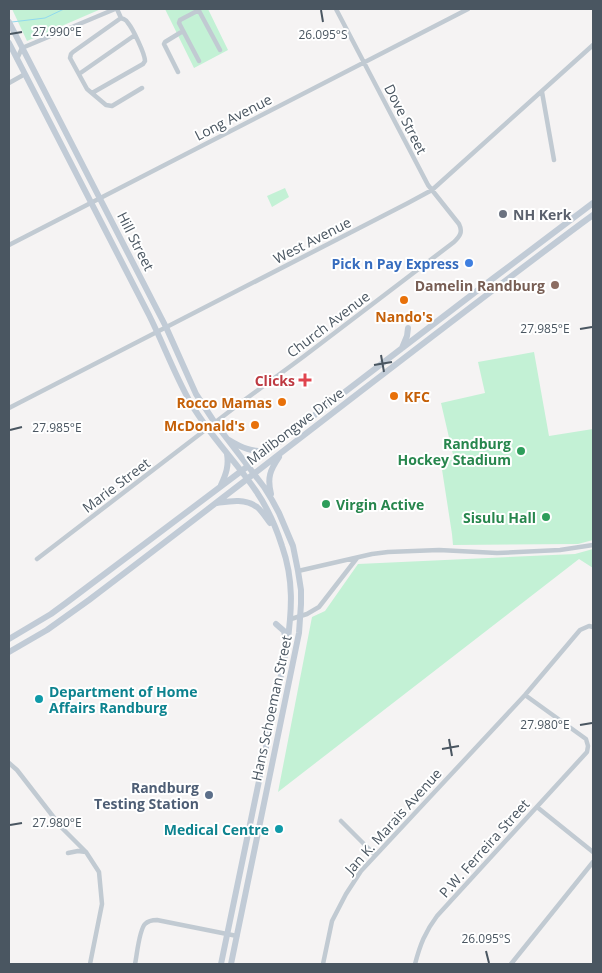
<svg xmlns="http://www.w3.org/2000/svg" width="602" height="973" font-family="'Open Sans',sans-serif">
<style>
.green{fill:#c3f1d5}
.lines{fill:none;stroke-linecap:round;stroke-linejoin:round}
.stream{stroke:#90daee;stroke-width:1}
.street{stroke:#c1cad2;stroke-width:4.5}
.secondary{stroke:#c1cbd6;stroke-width:6}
.ticks{fill:none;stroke:#4a5661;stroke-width:2}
.worship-dot{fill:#6b7280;stroke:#fff;stroke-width:2}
.shop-dot{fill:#3f7fe0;stroke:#fff;stroke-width:2}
.education-dot{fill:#8d6e63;stroke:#fff;stroke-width:2}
.food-dot{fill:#e8710a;stroke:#fff;stroke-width:2}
.health-dot{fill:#e0444e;stroke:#fff;stroke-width:2}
.leisure-dot{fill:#2e9e5b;stroke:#fff;stroke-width:2}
.culture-dot{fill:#0f9aa8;stroke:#fff;stroke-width:2}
.service-dot{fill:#5c6f8a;stroke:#fff;stroke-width:2}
.labels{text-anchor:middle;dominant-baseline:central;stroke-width:4;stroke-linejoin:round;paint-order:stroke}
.street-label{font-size:14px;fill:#4a5661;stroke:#fff}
.worship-label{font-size:14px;font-weight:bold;fill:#5b616d;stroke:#fff;text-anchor:start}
.shop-label{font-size:14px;font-weight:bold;fill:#366cbe;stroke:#fff;text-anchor:end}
.education-label{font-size:14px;font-weight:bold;fill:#785e54;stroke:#fff;text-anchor:end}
.food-label{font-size:14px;font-weight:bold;fill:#c56008;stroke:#fff;text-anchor:end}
.health-label{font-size:14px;font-weight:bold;fill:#be3a42;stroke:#fff;text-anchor:end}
.leisure-label{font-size:14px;font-weight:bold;fill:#27864d;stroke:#fff;text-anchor:end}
.culture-label{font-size:14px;font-weight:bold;fill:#0d838f;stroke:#fff;text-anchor:start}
.service-label{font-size:14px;font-weight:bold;fill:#4e5e75;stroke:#fff;text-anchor:end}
.ticks-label{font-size:12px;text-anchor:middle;fill:#4a5661;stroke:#fff;stroke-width:4;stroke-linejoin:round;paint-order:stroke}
</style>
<rect width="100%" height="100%" fill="#f5f3f3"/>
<path class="green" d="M 12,9 L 101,9 L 27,41 Z
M 165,9 L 208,9 L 228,50 L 194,68 Z
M 285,188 L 289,197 L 272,207 L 267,196 Z
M 534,352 L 549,436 L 593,429 L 593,540 L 578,544 L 453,545 L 452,534 L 441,463 L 454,459 L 441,403 L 485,393 L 478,362 Z
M 593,549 L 593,568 L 579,559 L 278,792 L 312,617 L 325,611 L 358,564 L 575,554 Z"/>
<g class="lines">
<path class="stream" d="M 12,22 L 45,18 L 64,9"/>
<path class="street" d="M 198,9 L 220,50
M 199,10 L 180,20 L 179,23 L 199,61
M 121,18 L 73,52 L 71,54 L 70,58 L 87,89 L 106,105 L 112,106 L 142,88
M 17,59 L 22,48 L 115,9
M 178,72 L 164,44 L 165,42 L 183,31
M 79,74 L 135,35
M 9,83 L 25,74
M 542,92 L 554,160
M 92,93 L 143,64 L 145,61 C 145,54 133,29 128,23 C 126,19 125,20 121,18 L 117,9
M 9,245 L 468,9
M 9,408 L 408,203 L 432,190 L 593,45
M 37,559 L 243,401 L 303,357 L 454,242 C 460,236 463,232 459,224 L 428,185 L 336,9
M 298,571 L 372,554 L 388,552 L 439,550 L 497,553 L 560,550 L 593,545
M 291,619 L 307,614 L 319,607 L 357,558
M 9,763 L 17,770 L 62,828 L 86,852
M 537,807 L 593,852
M 341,821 L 375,855
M 68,853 L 78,851 L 86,852 L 99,872 L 102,904 L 90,964
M 135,964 C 137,955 139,930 145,924 C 148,921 152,920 157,920 L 237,936
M 323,964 L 332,921 L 346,894 L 361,871 L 525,695 L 580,630 L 589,626 L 593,627
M 415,964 C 420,945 425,932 437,916 L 587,752 L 588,746 L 586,739 L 525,695
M 511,964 L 593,862"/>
<path class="secondary" d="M 9,22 L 166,327 L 196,394 L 215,423 L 264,487 L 272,500 L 279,513 L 293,546 L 298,571 L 301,590 L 301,604 L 299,633 L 231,964
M 9,43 C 56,133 102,224 149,315 C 163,343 174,373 189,400 C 207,433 235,460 256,491 C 267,507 276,527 282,546 C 294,580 292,610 287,646 L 221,964
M 402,348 L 407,336 L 408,328
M 229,440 C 242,448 252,452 267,451
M 221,485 C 226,474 229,466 227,454
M 271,494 C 267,478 270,470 279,457
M 217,503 C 230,501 245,498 257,507 C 262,511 266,518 270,523
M 276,624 L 284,631 L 286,640
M 9,639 L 51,614 L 66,603 L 248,466 L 495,277 L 593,203
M 9,652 L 47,630 L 89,600 C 254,475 416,347 582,223 L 593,215"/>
</g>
<path class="ticks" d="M 321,10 L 323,22M 10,34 L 22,32M 580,329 L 592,327M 381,355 L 384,372M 374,365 L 392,362M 10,430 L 22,427M 580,725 L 592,723M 449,739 L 452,756M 442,749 L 459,746M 10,825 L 22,823M 486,951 L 489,963"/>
<circle class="worship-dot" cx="503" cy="214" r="5"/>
<circle class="shop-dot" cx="469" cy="263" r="5"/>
<circle class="education-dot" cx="555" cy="285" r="5"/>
<g class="food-dot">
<circle cx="404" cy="300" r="5"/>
<circle cx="394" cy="396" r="5"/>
<circle cx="282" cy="402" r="5"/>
<circle cx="255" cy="425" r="5"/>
</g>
<path class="health-dot" d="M302.5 372.5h5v5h5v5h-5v5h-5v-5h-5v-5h5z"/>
<g class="leisure-dot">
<circle cx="521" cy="451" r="5"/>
<circle cx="326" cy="504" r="5"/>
<circle cx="546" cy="517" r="5"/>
</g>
<g class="culture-dot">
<circle cx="39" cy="699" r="5"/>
<circle cx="279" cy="829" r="5"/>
</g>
<circle class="service-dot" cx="209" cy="795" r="5"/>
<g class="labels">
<g class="street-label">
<text transform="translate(233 117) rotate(-27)">Long Avenue</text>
<text transform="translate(406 119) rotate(63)">Dove Street</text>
<text transform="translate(312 240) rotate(-27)">West Avenue</text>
<text transform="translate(136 241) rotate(63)">Hill Street</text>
<text transform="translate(328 324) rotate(-37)">Church Avenue</text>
<text transform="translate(295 426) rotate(-37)">Malibongwe Drive</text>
<text transform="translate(116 485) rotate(-37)">Marie Street</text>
<text transform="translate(271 708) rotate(-78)">Hans Schoeman Street</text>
<text transform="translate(393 821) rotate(-48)">Jan K. Marais Avenue</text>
<text transform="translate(484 848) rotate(-48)">P.W. Ferreira Street</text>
</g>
<g class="worship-label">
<text x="513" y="214">NH Kerk</text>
</g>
<g class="shop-label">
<text x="459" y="263">Pick n Pay Express</text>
</g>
<g class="education-label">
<text x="545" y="285">Damelin Randburg</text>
</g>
<g class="food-label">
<text x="404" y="316" text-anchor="middle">Nando's</text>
<text x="404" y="396" text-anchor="start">KFC</text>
<text x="272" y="402">Rocco Mamas</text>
<text x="245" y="425">McDonald's</text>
</g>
<g class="health-label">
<text x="295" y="380">Clicks</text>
</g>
<g class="leisure-label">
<text x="511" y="443">Randburg<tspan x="511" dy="16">Hockey Stadium</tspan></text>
<text x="336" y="504" text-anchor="start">Virgin Active</text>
<text x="536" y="517">Sisulu Hall</text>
</g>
<g class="culture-label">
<text x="49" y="691">Department of Home<tspan x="49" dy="16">Affairs Randburg</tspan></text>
<text x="269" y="829" text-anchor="end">Medical Centre</text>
</g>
<g class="service-label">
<text x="199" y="787">Randburg<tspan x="199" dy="16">Testing Station</tspan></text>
</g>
</g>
<g class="ticks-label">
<text x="57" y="36">27.990°E</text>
<text x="323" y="39">26.095°S</text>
<text x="545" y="333">27.985°E</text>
<text x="57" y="432">27.985°E</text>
<text x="545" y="729">27.980°E</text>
<text x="57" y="827">27.980°E</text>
<text x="486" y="943">26.095°S</text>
</g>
<rect width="602" height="973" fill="none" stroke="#4a5661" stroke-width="20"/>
</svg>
